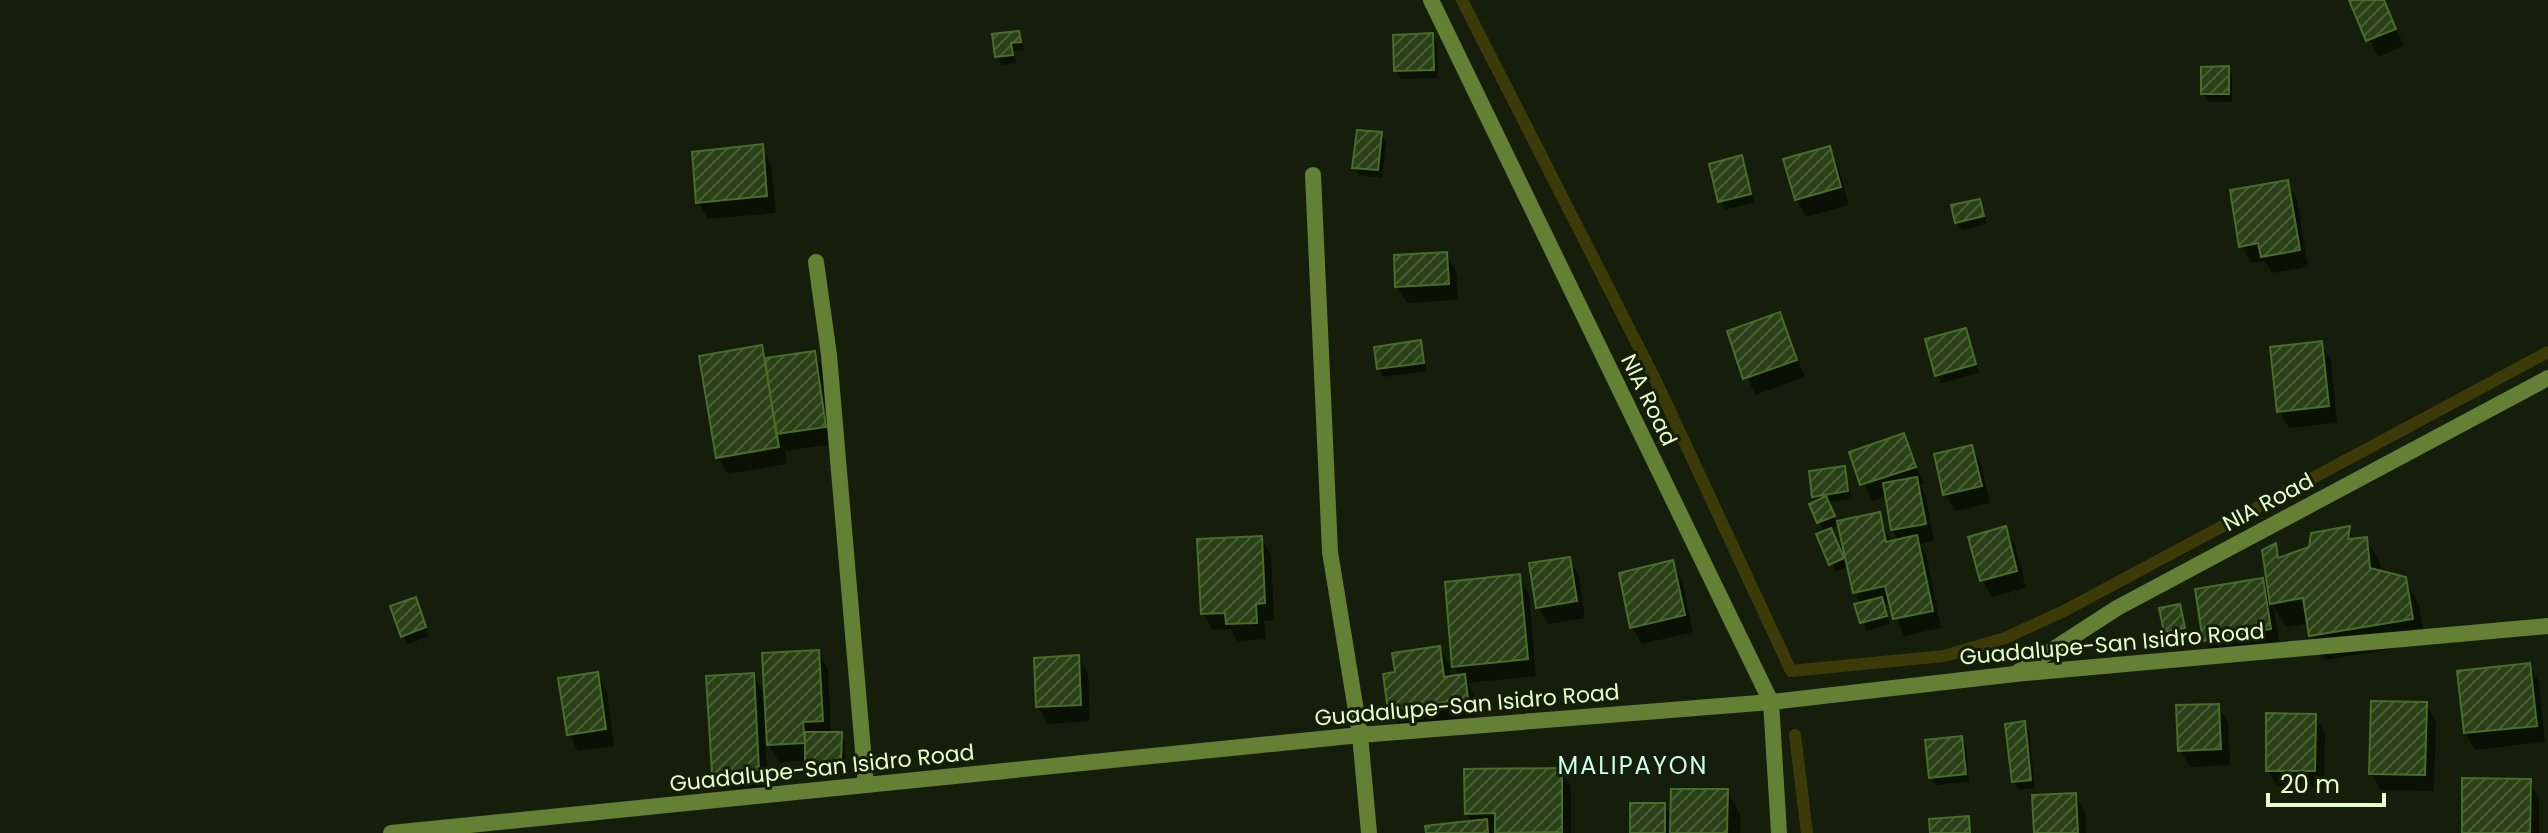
<svg xmlns="http://www.w3.org/2000/svg" width="2548" height="833" font-family="Poppins,sans-serif">
<style>
.shadow{fill:#0007}
.lines{fill:none;stroke-linecap:round;stroke-linejoin:round}
.stream{stroke:#3c3a07;stroke-width:12}
.building{fill:url(#building-hatch);stroke:#486d28;stroke-width:2}
.minor{stroke:#638034;stroke-width:16}
.tertiary{stroke:#638034;stroke-width:16}
.labels{text-anchor:middle;dominant-baseline:central;stroke-width:6;stroke-linejoin:round;paint-order:stroke}
.street-label{font-size:22px;fill:#e6ffc9;stroke:#151e0b}
.neighbourhood-label{font-size:24px;letter-spacing:2px;fill:#cbffef;stroke:#151e0b}
</style>
<defs>
<pattern id="building-hatch" width="6" height="6" patternUnits="userSpaceOnUse" patternTransform="scale(2)"><rect width="6" height="6" fill="#2a4017"/><path d="M-1 1l2-2M0 6l6-6M5 7l2-2" fill="none" stroke="#495d37"/></pattern>
</defs>
<rect width="100%" height="100%" fill="#151e0b"/>
<path class="shadow" d="M 2351,0 L 2384,0 L 2404,46 L 2378,57 Z
M 1018,33 L 1024,50 L 1014,51 L 1016,63 L 1002,65 L 997,56 Z
M 1432,35 L 1437,43 L 1438,78 L 1401,79 L 1396,71 Z
M 2227,68 L 2232,76 L 2232,102 L 2208,102 L 2203,93 Z
M 1381,134 L 1386,142 L 1382,178 L 1359,175 L 1354,167 Z
M 762,147 L 771,164 L 776,213 L 708,219 L 698,202 Z
M 1829,148 L 1838,165 L 1849,205 L 1806,217 L 1797,200 L 1786,160 Z
M 1741,158 L 1754,202 L 1725,210 L 1711,165 Z
M 2287,182 L 2297,199 L 2308,267 L 2272,273 L 2265,261 L 2251,263 L 2241,246 Z
M 1979,201 L 1987,224 L 1962,230 L 1957,222 Z
M 1446,254 L 1456,271 L 1458,300 L 1407,303 L 1397,286 Z
M 1779,314 L 1805,377 L 1755,395 L 1729,332 Z
M 1965,330 L 1979,373 L 1941,383 L 1937,375 Z
M 1420,342 L 1427,371 L 1383,377 L 1379,369 Z
M 2321,344 L 2331,361 L 2337,423 L 2289,428 L 2279,411 Z
M 761,348 L 768,360 L 814,353 L 824,370 L 834,444 L 785,451 L 787,464 L 728,474 L 718,457 Z
M 1903,436 L 1924,484 L 1920,485 L 1926,496 L 1934,541 L 1920,544 L 1926,554 L 1941,628 L 1904,636 L 1891,603 L 1884,605 L 1890,624 L 1866,631 L 1840,524 L 1829,529 L 1847,567 L 1835,572 L 1825,533 L 1811,505 L 1817,502 L 1814,496 L 1844,468 L 1852,499 L 1827,503 L 1837,523 L 1879,514 L 1891,543 L 1899,541 L 1892,530 L 1887,496 L 1872,501 L 1852,453 Z
M 1971,447 L 1981,464 L 1990,503 L 1955,511 L 1945,494 Z
M 2005,528 L 2015,545 L 2026,588 L 1992,597 L 1982,580 Z
M 2349,529 L 2355,540 L 2366,539 L 2380,563 L 2381,573 L 2405,579 L 2419,604 L 2425,643 L 2325,660 L 2311,635 L 2309,623 L 2286,627 L 2273,605 L 2280,646 L 2214,657 L 2205,640 L 2262,580 L 2271,596 L 2275,546 L 2282,559 Z
M 1261,538 L 1271,555 L 1274,620 L 1264,621 L 1266,639 L 1237,641 L 1231,629 L 1213,630 L 1203,613 Z
M 1569,559 L 1579,576 L 1585,618 L 1548,624 L 1538,607 Z
M 1672,563 L 1682,580 L 1693,632 L 1642,644 L 1632,627 Z
M 1519,577 L 1529,594 L 1536,676 L 1468,683 L 1474,694 L 1477,716 L 1399,726 L 1390,709 L 1397,674 L 1439,648 L 1449,665 L 1451,679 L 1460,677 L 1454,666 Z
M 415,600 L 429,636 L 408,644 L 403,636 Z
M 2179,606 L 2188,636 L 2170,640 L 2166,632 Z
M 818,652 L 828,669 L 831,734 L 840,734 L 845,742 L 845,770 L 812,771 L 807,760 L 779,762 L 765,738 L 768,787 L 723,789 L 714,772 L 753,675 L 767,699 Z
M 1078,657 L 1088,674 L 1090,721 L 1048,724 L 1038,707 Z
M 2529,665 L 2539,682 L 2545,742 L 2475,750 L 2465,733 Z
M 597,674 L 607,691 L 614,746 L 578,751 L 569,734 Z
M 2426,704 L 2436,721 L 2434,791 L 2381,790 L 2371,773 Z
M 2218,706 L 2228,723 L 2230,765 L 2190,767 L 2180,750 Z
M 2315,716 L 2325,733 L 2324,787 L 2277,787 L 2268,770 Z
M 2024,723 L 2029,731 L 2035,788 L 2018,790 L 2014,782 Z
M 1961,738 L 1966,747 L 1969,782 L 1936,785 L 1931,777 Z
M 1561,770 L 1571,787 L 1571,833 L 1497,833 L 1497,830 L 1491,830 L 1493,833 L 1428,833 L 1472,823 L 1467,813 Z
M 2530,781 L 2539,798 L 2539,833 L 2464,833 Z
M 1727,791 L 1741,816 L 1740,833 L 1632,833 L 1664,804 L 1672,819 Z
M 2075,795 L 2085,812 L 2086,833 L 2036,833 Z"/>
<g class="lines">
<path class="stream" d="M 1462,0 L 1656,381 L 1791,671 L 1944,656 L 2005,638 L 2064,611 L 2548,352
M 1795,735 L 1807,833"/>
</g>
<path class="building" d="M 2349,0 L 2384,0 L 2396,29 L 2366,41 Z
M 1019,31 L 1021,42 L 1011,43 L 1013,55 L 995,57 L 992,34 Z
M 1433,33 L 1434,70 L 1394,71 L 1393,35 Z
M 2229,66 L 2229,94 L 2201,94 L 2201,67 Z
M 1357,130 L 1382,132 L 1378,170 L 1352,168 Z
M 763,144 L 767,196 L 696,203 L 692,152 Z
M 1830,146 L 1841,187 L 1795,200 L 1783,159 Z
M 1742,155 L 1751,194 L 1718,202 L 1709,164 Z
M 2288,180 L 2300,250 L 2261,257 L 2258,243 L 2239,247 L 2230,190 Z
M 1980,199 L 1984,216 L 1955,223 L 1951,205 Z
M 1447,252 L 1449,284 L 1395,287 L 1394,255 Z
M 1780,312 L 1797,360 L 1743,379 L 1727,331 Z
M 1966,328 L 1976,364 L 1935,376 L 1925,339 Z
M 1421,340 L 1424,363 L 1377,369 L 1374,347 Z
M 2322,341 L 2329,406 L 2277,412 L 2270,347 Z
M 762,345 L 779,447 L 716,458 L 699,356 Z
M 815,351 L 826,427 L 776,434 L 765,358 Z
M 1904,433 L 1916,467 L 1860,485 L 1849,452 Z
M 1972,445 L 1982,486 L 1943,495 L 1934,454 Z
M 1845,466 L 1848,491 L 1812,497 L 1809,471 Z
M 1917,477 L 1926,524 L 1891,530 L 1883,483 Z
M 1826,496 L 1835,516 L 1817,523 L 1809,504 Z
M 1880,512 L 1886,542 L 1917,535 L 1933,611 L 1893,619 L 1885,586 L 1853,593 L 1837,521 Z
M 2006,526 L 2017,571 L 1980,581 L 1968,537 Z
M 2350,526 L 2348,539 L 2367,537 L 2370,568 L 2406,577 L 2413,619 L 2309,636 L 2303,598 L 2270,604 L 2262,550 L 2276,543 L 2278,558 L 2309,547 L 2311,533 Z
M 1831,528 L 1844,558 L 1829,565 L 1816,534 Z
M 1262,536 L 1265,603 L 1256,604 L 1257,623 L 1226,624 L 1225,613 L 1201,614 L 1197,539 Z
M 1570,557 L 1577,601 L 1536,608 L 1529,563 Z
M 1673,560 L 1685,615 L 1630,628 L 1619,573 Z
M 1520,574 L 1528,659 L 1452,667 L 1445,582 Z
M 2263,578 L 2271,629 L 2203,641 L 2195,589 Z
M 416,597 L 426,627 L 401,637 L 390,606 Z
M 1882,597 L 1887,616 L 1860,623 L 1854,604 Z
M 2180,604 L 2185,628 L 2164,632 L 2159,608 Z
M 1440,646 L 1444,677 L 1465,674 L 1468,699 L 1388,710 L 1383,674 L 1395,672 L 1392,653 Z
M 819,650 L 823,721 L 803,722 L 805,743 L 767,745 L 762,653 Z
M 1079,655 L 1081,705 L 1036,707 L 1034,658 Z
M 2530,663 L 2537,726 L 2464,733 L 2457,671 Z
M 598,672 L 606,729 L 567,735 L 558,678 Z
M 754,673 L 759,770 L 712,773 L 706,676 Z
M 2371,701 L 2427,702 L 2425,775 L 2369,774 Z
M 2219,704 L 2221,749 L 2178,751 L 2176,705 Z
M 2266,713 L 2316,714 L 2315,771 L 2266,771 Z
M 2025,721 L 2031,780 L 2012,782 L 2005,724 Z
M 805,732 L 842,732 L 841,763 L 805,763 Z
M 1962,736 L 1966,774 L 1929,778 L 1925,740 Z
M 1562,768 L 1562,832 L 1495,833 L 1495,813 L 1465,814 L 1464,769 Z
M 2462,778 L 2531,779 L 2530,833 L 2462,833 Z
M 1671,789 L 1728,789 L 1727,833 L 1670,833 Z
M 2076,793 L 2078,833 L 2034,833 L 2032,795 Z
M 1630,803 L 1665,803 L 1665,833 L 1630,833 Z
M 1969,816 L 1970,833 L 1930,833 L 1929,819 Z
M 1487,819 L 1488,833 L 1426,833 L 1425,826 Z"/>
<g class="lines">
<path class="minor" d="M 1431,0 L 1771,702 L 1779,833
M 1313,175 L 1330,552 L 1360,735
M 816,262 L 829,355 L 866,785
M 2015,674 L 2117,608 L 2548,378"/>
<path class="tertiary" d="M 1360,735 L 1369,833
M 391,833 L 1360,735 L 1771,702 L 2015,674 L 2548,626"/>
</g>
<g class="labels">
<g class="street-label">
<text transform="translate(1649 400) rotate(64)">NIA Road</text>
<text transform="translate(2268 502) rotate(-28)">NIA Road</text>
<text transform="translate(2112 644) rotate(-5)">Guadalupe-San Isidro Road</text>
<text transform="translate(1467 705) rotate(-5)">Guadalupe-San Isidro Road</text>
<text transform="translate(822 768) rotate(-6)">Guadalupe-San Isidro Road</text>
</g>
<g class="neighbourhood-label">
<text x="1633" y="765">MALIPAYON</text>
</g>
</g>
<path d="M2268 793v12h116v-12" fill="none" stroke="#e6ffc9" stroke-width="4"/>
<text x="2280" y="793" font-size="24" fill="#e6ffc9" stroke="#151e0b" stroke-width="6" paint-order="stroke">20 m</text>
</svg>
